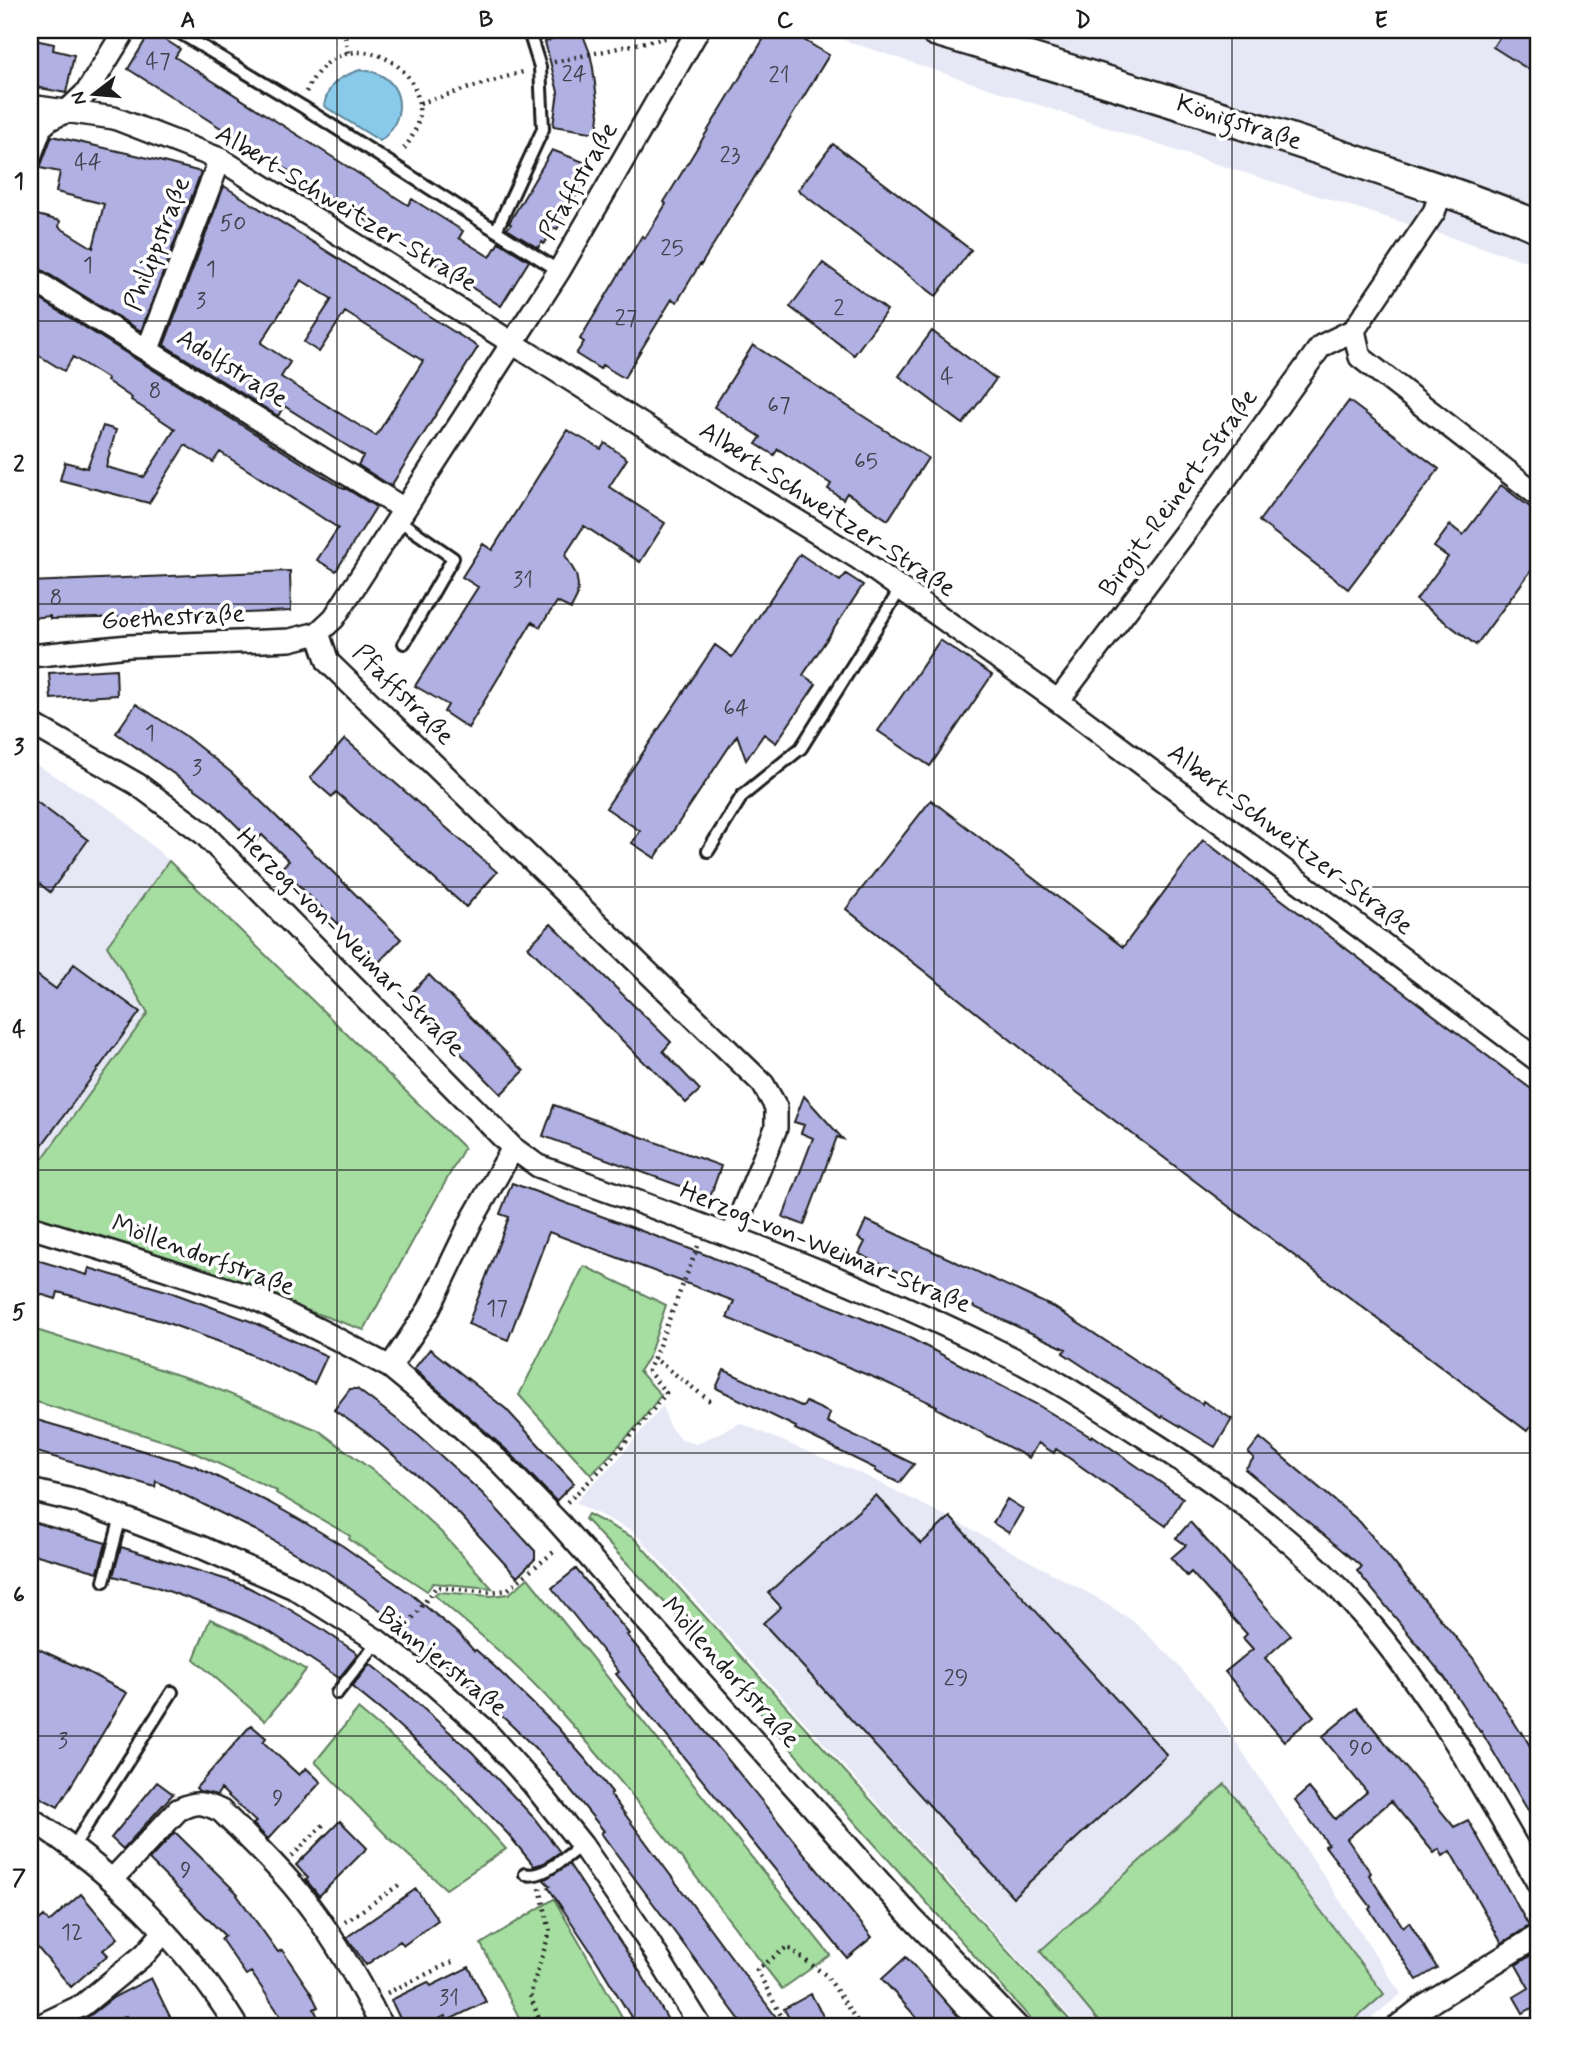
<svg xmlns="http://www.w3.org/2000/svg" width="1569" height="2057" font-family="Mynerve,sans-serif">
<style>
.built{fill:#e7e8f6}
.green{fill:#a6dea2;stroke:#617d5f;stroke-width:2}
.water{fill:#89caea;stroke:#5d8498;stroke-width:2}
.building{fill:#b0b1e2;stroke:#1c1c1c;stroke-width:2;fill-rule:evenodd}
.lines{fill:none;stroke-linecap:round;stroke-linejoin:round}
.service-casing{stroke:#1c1c1c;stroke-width:16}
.minor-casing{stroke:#1c1c1c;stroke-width:26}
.secondary-casing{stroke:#1c1c1c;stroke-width:35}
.path{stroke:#1c1c1c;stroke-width:4.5;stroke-dasharray:2 5;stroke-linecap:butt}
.service{stroke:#fff;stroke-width:10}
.minor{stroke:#fff;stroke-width:21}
.secondary{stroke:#fff;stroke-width:30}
.grid{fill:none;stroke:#1c1c1c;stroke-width:2;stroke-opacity:0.55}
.labels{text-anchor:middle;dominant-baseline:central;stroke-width:7;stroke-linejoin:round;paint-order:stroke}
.number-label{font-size:23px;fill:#41414e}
.street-label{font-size:26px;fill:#1c1c1c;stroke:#fff}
.neatline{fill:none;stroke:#1c1c1c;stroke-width:2.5}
.grid-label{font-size:23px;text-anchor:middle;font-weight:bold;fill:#1c1c1c}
</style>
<rect width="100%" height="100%" fill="#fff"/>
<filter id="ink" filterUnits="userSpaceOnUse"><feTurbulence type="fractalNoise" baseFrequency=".0143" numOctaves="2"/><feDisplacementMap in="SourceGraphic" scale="14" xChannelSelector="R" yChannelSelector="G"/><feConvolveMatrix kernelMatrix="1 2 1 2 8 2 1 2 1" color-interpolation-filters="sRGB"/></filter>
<g filter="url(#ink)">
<path class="built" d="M 814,30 L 1539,30 L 1539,265 L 1210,162 Z
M 30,761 L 116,813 L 169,861 L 107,946 L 148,1013 L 30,1176 Z
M 663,1405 L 669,1426 L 681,1439 L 696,1444 L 740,1423 L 866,1476 L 950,1518 L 1092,1595 L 1133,1621 L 1172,1658 L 1212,1705 L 1401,1994 L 1361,2027 L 1079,2027 L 634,1532 L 576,1503 L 585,1491 L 613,1465 Z"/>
<path class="green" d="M 169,861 L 464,1148 L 364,1330 L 30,1214 L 30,1176 L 148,1013 L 107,946 Z
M 584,1266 L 666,1305 L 649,1356 L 639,1371 L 661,1395 L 639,1424 L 591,1475 L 519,1395 Z
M 30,1328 L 200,1382 L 318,1430 L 384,1479 L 442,1533 L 492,1588 L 433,1583 L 427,1591 L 349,1539 L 350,1536 L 276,1493 L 277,1491 L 180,1446 L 30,1400 Z
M 588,1514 L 634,1538 L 1076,2027 L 1038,2027 L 826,1790 L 687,1626 L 585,1519 Z
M 528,1578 L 830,1955 L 782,1989 C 708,1893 637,1796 556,1707 C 519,1666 476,1631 434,1595 L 438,1592 L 491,1596 L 509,1594 Z
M 210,1619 L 262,1643 L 306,1670 L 265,1721 L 194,1659 Z
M 358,1709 L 445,1782 L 506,1849 L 446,1889 L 389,1838 L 315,1762 Z
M 1225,1784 L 1384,1994 L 1346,2027 L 1103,2027 L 1040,1951 Z
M 554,1899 L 628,2027 L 524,2027 L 481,1944 Z"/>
<path class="water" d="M 360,70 C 365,71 372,71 376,73 C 408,86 404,123 380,141 L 324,106 C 328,83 339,77 360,70 Z"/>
<path class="building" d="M 546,30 L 581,30 L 590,53 L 593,68 L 599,115 L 597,133 L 553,126 L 558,92 L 545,42 L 551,40 Z
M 769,30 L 787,30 L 829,55 L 701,265 L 700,264 L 677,302 L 672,299 L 624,378 L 602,365 L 600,369 L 576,354 L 584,342 L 580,339 L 642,236 L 645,238 L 666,204 L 664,202 Z
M 1504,30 L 1539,30 L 1539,76 L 1493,47 Z
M 151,31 L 180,49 L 175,57 L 408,205 L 412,199 L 463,231 L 459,238 L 490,257 L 499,242 L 529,261 L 501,306 L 128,69 Z
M 30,39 L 54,44 L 53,50 L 74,55 L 66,93 L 30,86 Z
M 52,136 L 140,156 L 201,172 L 141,331 L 37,267 L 30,265 L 30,213 L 60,221 L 59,227 L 93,248 L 104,204 L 56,192 L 60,172 L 40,168 Z
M 833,144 L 971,250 L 936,296 L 798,190 Z
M 552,150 L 589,164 L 572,206 L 557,229 L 554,228 L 544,244 L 542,242 L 538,248 L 507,229 L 511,224 L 509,223 Z
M 224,186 L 478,347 L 391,486 L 358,465 L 363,456 L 284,406 L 278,416 L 164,345 ZM 301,280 L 332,299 L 304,342 L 319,352 L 345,312 L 423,361 L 376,436 L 281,377 L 290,362 L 261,343 Z
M 823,263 L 887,310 L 854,355 L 790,307 Z
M 30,293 L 344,489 L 345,488 L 376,507 L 336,571 L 317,560 L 338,528 L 220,452 L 213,462 L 185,445 L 149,503 L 60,480 L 65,462 L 87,468 L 103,426 L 116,430 L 106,467 L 144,477 L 175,429 L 131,400 L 132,398 L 107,381 L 108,379 L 73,357 L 64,371 L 30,350 Z
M 932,331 L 996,379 L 963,424 L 899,376 Z
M 753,345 L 928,458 L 888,520 L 847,493 L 843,499 L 828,489 L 831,484 L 778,449 L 774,455 L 756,444 L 761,437 L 714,407 Z
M 1349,401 L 1439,469 L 1348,589 L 1259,521 Z
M 567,430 L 601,449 L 605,443 L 627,459 L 609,487 L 665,523 L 640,562 L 584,526 L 565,555 L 576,574 L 578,585 L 577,597 L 571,609 L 557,602 L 540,627 L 532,622 L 468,728 L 444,712 L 448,705 L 415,686 L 478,587 L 462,577 L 483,544 L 492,550 Z
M 1501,485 L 1539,514 L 1539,560 L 1476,645 L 1416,600 L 1448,557 L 1434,547 L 1450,525 L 1463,535 Z
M 800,554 L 840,581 L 846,574 L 863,585 L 803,675 L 816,684 L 776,743 L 764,734 L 746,760 L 737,735 L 655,858 L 632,843 L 640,831 L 606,808 L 715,645 L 732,657 Z
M 290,571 L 291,611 L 150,617 L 50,619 L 50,616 L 30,618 L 30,582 Z
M 940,640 L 992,675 L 930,766 L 878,731 Z
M 116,669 L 117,695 L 51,699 L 49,673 Z
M 136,704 L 184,735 L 232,773 L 401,939 L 378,963 L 281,868 L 289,861 L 262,835 L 254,843 L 212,801 L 116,733 Z
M 345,739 L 497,872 L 466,907 L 336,792 L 332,797 L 310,778 Z
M 30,797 L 88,840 L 50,892 L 30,876 Z
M 931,800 L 1123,947 L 1203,840 L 1539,1095 L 1539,1415 L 1527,1431 L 1070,1087 L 846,909 Z
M 551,924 L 671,1042 L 663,1051 L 700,1090 L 686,1103 L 649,1065 L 648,1066 L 528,947 Z
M 74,964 L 140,1012 L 42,1145 L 30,1136 L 30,970 L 56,989 Z
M 429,975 L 524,1071 L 501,1094 L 406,998 Z
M 804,1096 L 843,1139 L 837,1137 L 804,1225 L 783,1217 L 813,1138 L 801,1133 L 804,1125 L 794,1122 Z
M 554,1105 L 721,1166 L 710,1197 L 543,1136 Z
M 512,1183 L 709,1256 L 908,1337 L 1036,1404 L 1091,1437 L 1092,1435 L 1183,1498 L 1166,1526 L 1056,1449 L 1054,1453 L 1038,1443 L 1029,1458 L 936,1408 L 937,1406 L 885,1382 L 727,1318 L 734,1301 L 549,1232 L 508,1340 L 468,1324 L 509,1217 L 500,1214 Z
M 866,1220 L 1055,1308 L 1202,1404 L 1203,1401 L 1232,1419 L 1215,1447 L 1163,1416 L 1162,1418 L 1063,1353 L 1066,1349 L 859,1254 L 865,1242 L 858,1238 Z
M 30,1258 L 87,1275 L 89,1268 L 170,1292 L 250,1321 L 327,1356 L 314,1384 L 239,1349 L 162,1321 L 58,1292 L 56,1299 L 30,1291 Z
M 430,1349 L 506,1409 L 574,1483 L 556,1501 L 509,1452 L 414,1369 Z
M 724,1370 L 803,1407 L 806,1402 L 830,1413 L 827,1422 L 914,1464 L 899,1483 L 875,1471 L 876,1469 L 835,1449 L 835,1448 L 795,1429 L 796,1427 L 716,1388 Z
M 350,1389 L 357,1389 L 419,1436 L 482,1493 L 535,1551 L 535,1559 L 517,1577 L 461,1516 L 431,1487 L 367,1433 L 334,1410 Z
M 30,1418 L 195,1466 L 270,1503 L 307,1524 L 343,1546 L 411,1594 L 461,1636 L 474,1651 L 476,1650 L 495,1667 L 557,1727 L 585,1759 L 612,1792 L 610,1794 L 776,2017 L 762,2027 L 745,2027 L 601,1833 L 604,1831 L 562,1779 L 535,1748 L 505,1719 L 442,1661 L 409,1635 L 411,1632 L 327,1572 L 255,1530 L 156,1481 L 155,1487 L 30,1450 Z
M 1260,1438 L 1360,1522 L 1473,1658 L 1521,1733 L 1522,1732 L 1539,1762 L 1539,1829 L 1481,1731 L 1480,1732 L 1445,1678 L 1357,1571 L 1362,1567 L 1245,1469 L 1254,1458 L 1248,1453 Z
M 876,1495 L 921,1544 L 950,1517 L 1167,1755 L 1013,1897 L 763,1623 L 781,1607 L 768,1593 Z
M 1007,1499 L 1023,1509 L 1009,1533 L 993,1523 Z
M 30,1521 L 106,1543 L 98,1572 L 30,1553 Z
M 1190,1522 L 1291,1635 L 1265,1658 L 1314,1716 L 1284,1741 L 1225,1672 L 1253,1649 L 1243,1638 L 1247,1634 L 1191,1572 L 1187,1576 L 1171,1558 L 1186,1545 L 1176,1538 Z
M 121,1547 L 244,1585 L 284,1606 L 322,1629 L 358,1654 L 339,1678 L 270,1632 L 232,1614 L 154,1586 L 113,1576 Z
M 576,1569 L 629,1634 L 627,1635 L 872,1937 L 847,1958 L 616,1674 L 619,1672 L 552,1588 Z
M 30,1645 L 82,1669 L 127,1693 L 58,1807 L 30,1792 Z
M 370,1664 L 407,1694 L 472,1752 L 534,1818 L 560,1852 L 544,1863 L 534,1866 L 508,1834 L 450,1773 L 389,1717 L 352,1687 Z
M 1357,1708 L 1454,1827 L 1468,1820 L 1529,1926 L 1502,1943 L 1450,1851 L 1443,1856 L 1439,1849 L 1434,1853 L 1391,1801 L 1347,1839 L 1371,1873 L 1369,1875 L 1403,1927 L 1409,1922 L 1437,1968 L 1417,1980 L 1369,1909 L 1371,1907 L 1325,1846 L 1328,1844 L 1295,1800 L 1309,1788 L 1335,1819 L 1367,1792 L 1322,1737 Z
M 251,1725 L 266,1738 L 263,1742 L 299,1775 L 306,1768 L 321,1782 L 268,1839 L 253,1824 L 256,1822 L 221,1789 L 217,1795 L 199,1791 L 196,1788 Z
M 157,1782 L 173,1794 L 123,1849 L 111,1838 Z
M 340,1821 L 367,1848 L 319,1896 L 306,1880 L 308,1878 L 296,1865 Z
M 175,1832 L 238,1894 L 237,1895 L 278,1952 L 282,1950 L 311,1993 L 318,2007 L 314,2009 L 323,2027 L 288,2027 L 251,1972 L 246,1975 L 221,1939 L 225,1936 L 149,1860 Z
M 569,1864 L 642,1975 L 672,2027 L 637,2027 L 594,1956 L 548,1887 L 550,1886 L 544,1880 Z
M 416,1889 L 438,1920 L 404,1945 L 400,1941 L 366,1965 L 347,1937 Z
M 81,1894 L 118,1938 L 103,1950 L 108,1955 L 71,1987 L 30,1939 L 30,1928 L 44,1916 L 49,1922 Z
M 1539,1950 L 1539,2004 L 1523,2013 L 1514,1997 L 1529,1988 L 1516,1965 Z
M 906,1957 L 944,2000 L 968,2027 L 925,2027 L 882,1979 Z
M 469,1967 L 486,2002 L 447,2021 L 445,2016 L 422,2027 L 404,2027 L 391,2000 L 428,1982 L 431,1986 Z
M 151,1978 L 175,2027 L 132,2027 L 126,2016 L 103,2027 L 93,2027 L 88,2017 L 114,1997 Z
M 811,1994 L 829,2027 L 794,2027 L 784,2009 Z"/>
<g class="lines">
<defs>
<path id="service" d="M 175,30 L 303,107 L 559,271
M 496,231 L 543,129 L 540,67 L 530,35 L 526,30
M 397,519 L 453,558 L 404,643
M 708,851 L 742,796 L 801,748 L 901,588
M 104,1581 L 121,1517
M 337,1693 L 378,1641
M 73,1847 L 172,1692
M 525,1874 C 544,1879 567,1855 582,1845"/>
<path id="minor" d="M 698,30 L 559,271 L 334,618 L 318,633 L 328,662 L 763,1084 L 776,1107 L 776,1128 L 732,1236
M 30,106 L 114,118 L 220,159 L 722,475 L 858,558 L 1058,701 L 1539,1061
M 30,157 L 41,127 L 50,119 L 67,111 L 87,92 L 125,30
M 30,278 L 404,509
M 1354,330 L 1360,357 L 1539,496
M 148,349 L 220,159
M 30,656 L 129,646 L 290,640 L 318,633
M 1058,701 L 1218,489 L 1321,346 L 1354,330 L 1434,212 L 1442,190
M 30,723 L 137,784 L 203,833 L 513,1148 L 538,1166 C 696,1222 857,1280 1006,1355 C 1054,1378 1099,1408 1143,1436 C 1222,1486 1300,1542 1361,1613 C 1433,1695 1486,1792 1539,1885
M 30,1227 L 144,1262 L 252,1297 L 331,1336 L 390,1367 L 441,1409 L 500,1462 L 559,1523 L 911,1917 L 1018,2027
M 390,1367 L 429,1309 L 472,1220 L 513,1148
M 30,1490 L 80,1502 L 121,1517 L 203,1548 L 294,1588 L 378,1641 L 431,1682 L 483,1728 L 532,1783 L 582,1845 L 646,1938 L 701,2027
M 30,1818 C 112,1871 186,1944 237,2027
M 112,1880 L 178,1810 C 196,1801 203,1802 221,1811 C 246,1836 273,1861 296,1889 C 331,1931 358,1979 382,2027
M 37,2027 L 83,2005 L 145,1954 L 164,1932
M 1397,2027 L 1420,2009 L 1539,1935"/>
<path id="secondary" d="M 935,30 C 1074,71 1213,113 1350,159 C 1413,181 1478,200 1539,227"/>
</defs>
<use href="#service" class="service-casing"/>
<use href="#minor" class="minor-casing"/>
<use href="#secondary" class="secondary-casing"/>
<path class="path" d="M 344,30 L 348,54
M 1183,30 L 1189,32
M 554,62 L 669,37
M 306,92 C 346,2 464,82 401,152
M 420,103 L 526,71
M 698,1246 L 654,1358 L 710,1401
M 567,1502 C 604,1469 636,1432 666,1393 L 648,1371 L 654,1358
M 400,1635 L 436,1587 L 491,1592 L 507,1590 L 556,1550
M 292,1856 L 326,1822
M 540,1888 L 550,1931 L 530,1995 L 542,2027
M 345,1922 L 399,1885
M 387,1993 L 452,1962
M 787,2027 L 757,1970 L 787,1947 L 827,1976 L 861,2027"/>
<use href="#service" class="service"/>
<use href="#minor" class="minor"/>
<use href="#secondary" class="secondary"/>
</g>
</g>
<path class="grid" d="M 337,30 L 337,2027M 635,30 L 635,2027M 934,30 L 934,2027M 1232,30 L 1232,2027M 30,321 L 1539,321M 30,604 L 1539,604M 30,887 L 1539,887M 30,1170 L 1539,1170M 30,1453 L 1539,1453M 30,1736 L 1539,1736"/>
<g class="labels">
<g class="number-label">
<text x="158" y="62">47</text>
<text x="574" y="75">24</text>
<text x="779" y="76">21</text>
<text x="730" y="156">23</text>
<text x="88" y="163">44</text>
<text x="233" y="224">50</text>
<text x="672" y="249">25</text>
<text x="88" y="266">1</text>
<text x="211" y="270">1</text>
<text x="201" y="302">3</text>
<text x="839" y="309">2</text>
<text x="626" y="319">27</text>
<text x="947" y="377">4</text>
<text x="155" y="392">8</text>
<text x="779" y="406">67</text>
<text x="866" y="462">65</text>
<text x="523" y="581">31</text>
<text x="56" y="599">8</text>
<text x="736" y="709">64</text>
<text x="150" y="734">1</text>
<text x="197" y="769">3</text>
<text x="497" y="1309">17</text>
<text x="956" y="1679">29</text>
<text x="63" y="1742">3</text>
<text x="1361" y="1749">90</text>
<text x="278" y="1799">9</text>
<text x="186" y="1871">9</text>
<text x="72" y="1933">12</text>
<text x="449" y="1999">31</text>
</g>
<g class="street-label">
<text transform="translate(1239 123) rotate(18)">Königstraße</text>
<text transform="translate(579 181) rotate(-60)">Pfaffstraße</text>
<text transform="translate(346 209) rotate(31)">Albert-Schweitzer-Straße</text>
<text transform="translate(158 244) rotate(-69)">Philippstraße</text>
<text transform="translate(232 369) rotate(32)">Adolfstraße</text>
<text transform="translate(1179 493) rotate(-54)">Birgit-Reinert-Straße</text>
<text transform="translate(827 510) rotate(33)">Albert-Schweitzer-Straße</text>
<text transform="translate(173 618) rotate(-3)">Goethestraße</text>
<text transform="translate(403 695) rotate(45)">Pfaffstraße</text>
<text transform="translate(1290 840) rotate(37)">Albert-Schweitzer-Straße</text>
<text transform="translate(350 943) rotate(45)">Herzog-von-Weimar-Straße</text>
<text transform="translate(825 1248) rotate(22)">Herzog-von-Weimar-Straße</text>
<text transform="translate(203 1256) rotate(20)">Möllendorfstraße</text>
<text transform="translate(442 1662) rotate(39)">Bännjerstraße</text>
<text transform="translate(730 1673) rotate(48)">Möllendorfstraße</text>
</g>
</g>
<rect width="1569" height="2057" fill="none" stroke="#fff" stroke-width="77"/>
<g transform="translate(94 94) rotate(254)" stroke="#ffffff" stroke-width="5" paint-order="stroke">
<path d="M0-5L12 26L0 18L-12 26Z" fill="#1c1c1c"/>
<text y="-10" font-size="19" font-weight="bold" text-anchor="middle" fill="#1c1c1c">N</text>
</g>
<rect x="38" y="38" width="1492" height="1980" class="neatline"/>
<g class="grid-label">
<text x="188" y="27">A</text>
<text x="486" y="27">B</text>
<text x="785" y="27">C</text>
<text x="1083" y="27">D</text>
<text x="1381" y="27">E</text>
<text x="19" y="188">1</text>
<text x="19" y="471">2</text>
<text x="19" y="754">3</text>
<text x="19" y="1036">4</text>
<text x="19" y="1319">5</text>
<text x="19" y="1602">6</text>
<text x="19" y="1885">7</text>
</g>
</svg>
